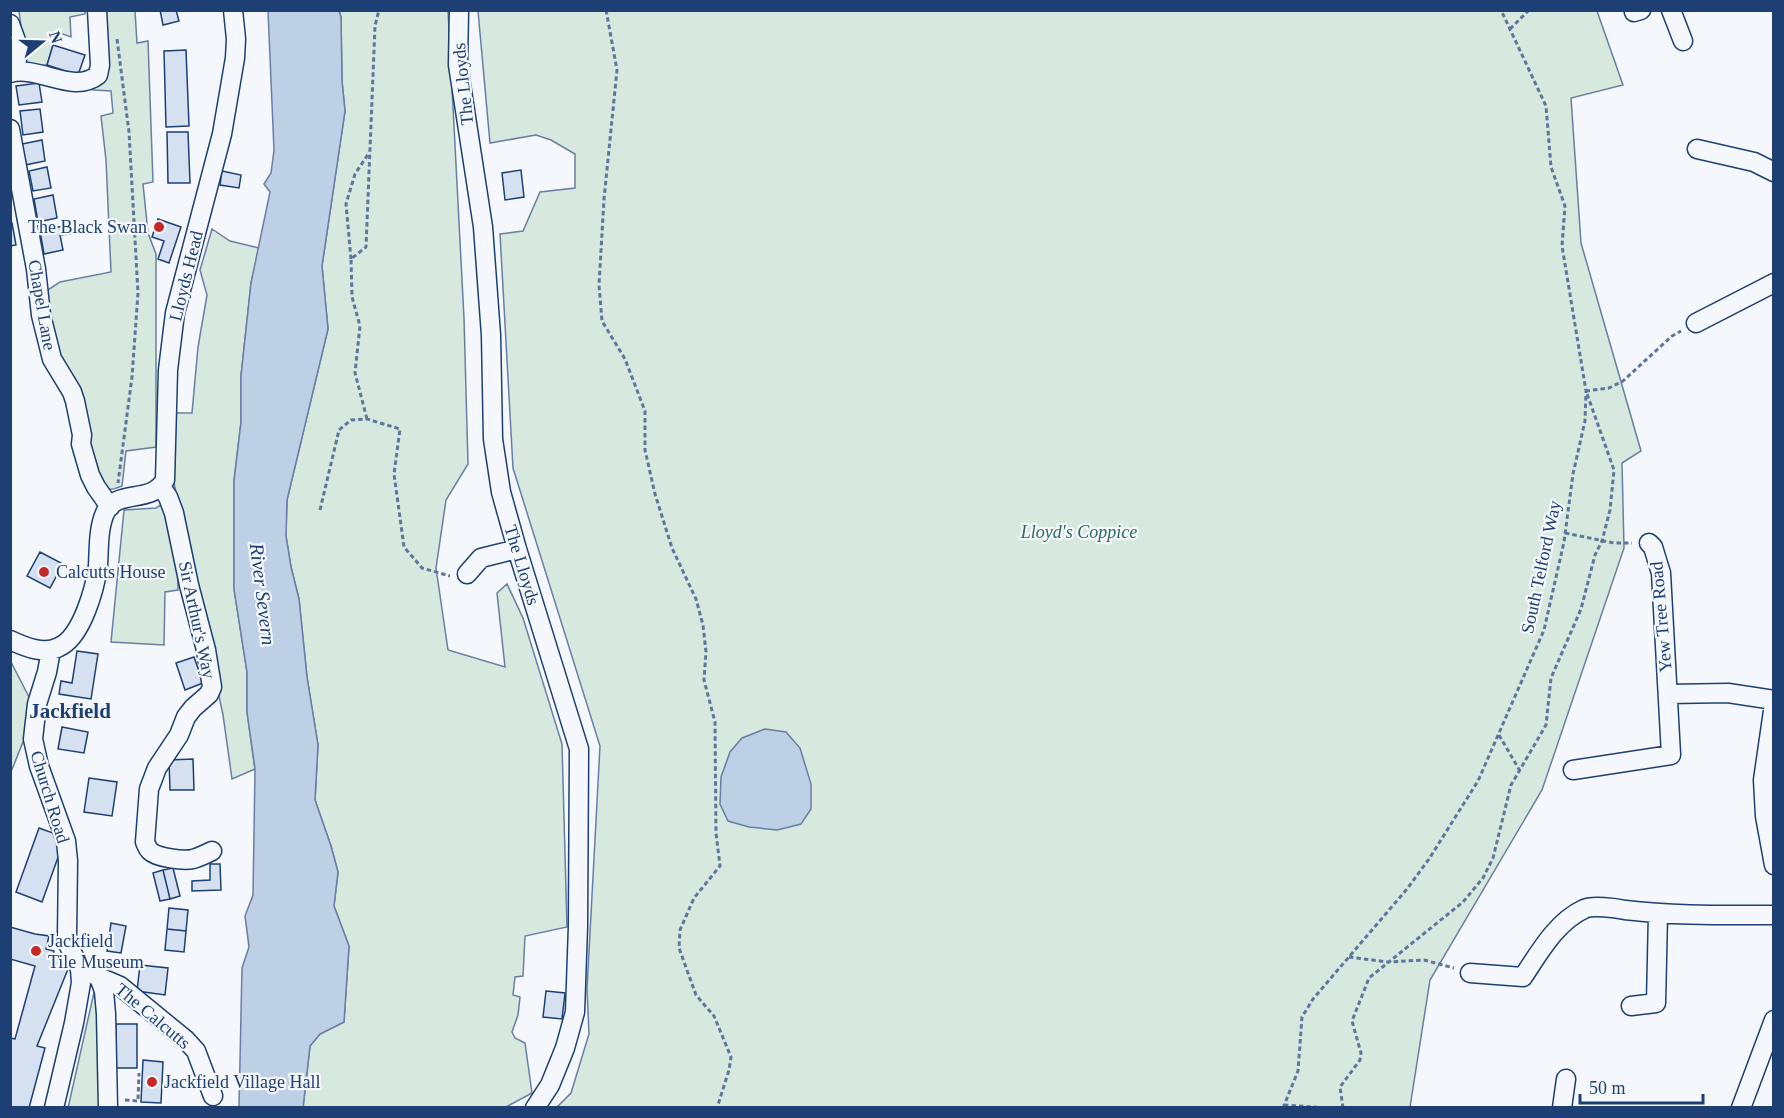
<svg xmlns="http://www.w3.org/2000/svg" width="1784" height="1118" font-family="Georgia,serif">
<style>
.green{fill:#d7e8df;stroke:#687fa3;stroke-width:1.5}
.water{fill:#bed0e5;stroke:#687fa3;stroke-width:1.5}
.building{fill:#d5e0f0;stroke:#1d3f73;stroke-width:1.5}
.lines{fill:none;stroke-linecap:round;stroke-linejoin:round}
.minor-casing{stroke:#1d3f73;stroke-width:21}
.path{stroke:#5e769c;stroke-width:3;stroke-dasharray:4.5 3;stroke-linecap:butt}
.minor{stroke:#f4f7fb;stroke-width:18}
.poi-dot{fill:#c62828;stroke:#f4f7fb;stroke-width:2}
.labels{text-anchor:middle;dominant-baseline:central;stroke-width:4.5;stroke-linejoin:round;paint-order:stroke}
.street-label{font-size:18px;fill:#1d3f73;stroke:#f4f7fb}
.poi-label{font-size:18px;fill:#1d3f73;stroke:#f4f7fb;text-anchor:start}
.park-label{font-size:18px;font-style:italic;fill:#2c6c60;stroke:#f4f7fb}
.water-label{font-size:20px;font-style:italic;fill:#1d3f73;stroke:#f4f7fb}
.quarter-label{font-size:21px;font-weight:bold;fill:#1d3f73;stroke:#f4f7fb}
</style>
<rect width="100%" height="100%" fill="#f4f7fb"/>
<path class="green" d="M 19,11 L 85,11 L 85,14 L 70,17 L 71,37 L 57,32 L 47,65 L 26,65 Z
M 104,11 L 135,11 L 137,43 L 148,41 L 153,182 L 143,184 L 148,233 L 156,254 L 156,447 L 126,451 L 122,486 C 114,489 108,492 102,485 L 57,353 L 43,293 L 60,282 L 111,272 L 106,160 L 101,116 L 113,113 L 111,91 L 94,90 L 83,87 L 91,85 Z
M 339,11 L 448,11 L 464,318 L 468,464 L 446,500 L 436,568 L 448,650 L 505,667 L 497,593 L 507,584 L 523,618 L 562,744 L 567,927 L 525,936 L 523,976 L 515,977 L 513,995 L 520,997 L 518,1015 L 512,1032 L 515,1038 L 525,1043 L 532,1093 L 506,1107 L 303,1108 L 310,1046 L 320,1034 L 344,1022 L 349,946 L 334,906 L 338,872 L 331,846 L 315,800 L 318,745 L 307,677 L 299,599 L 291,567 L 286,536 L 287,500 L 328,329 L 322,266 L 345,111 L 342,81 L 341,17 Z
M 478,11 L 1597,11 L 1623,85 L 1571,98 L 1581,243 L 1641,451 L 1622,463 L 1624,548 L 1542,790 L 1430,980 L 1410,1107 L 557,1107 L 571,1093 L 589,1034 L 587,989 L 600,746 L 513,468 L 500,234 L 523,231 L 540,192 L 575,188 L 575,154 L 551,140 L 536,135 L 490,143 Z
M 212,229 L 230,241 L 259,248 L 251,283 L 241,376 L 241,422 L 234,481 L 234,589 L 247,672 L 247,712 L 255,769 L 232,779 L 223,715 L 174,483 L 176,413 L 192,413 L 198,347 L 207,295 L 200,270 Z
M 164,503 L 177,550 L 178,590 L 165,592 L 164,645 L 111,642 L 124,510 L 156,508 Z
M 11,662 L 30,699 L 25,737 L 11,772 Z
M 95,988 L 102,1048 L 102,1107 L 68,1108 Z"/>
<path class="water" d="M 268,11 L 339,11 L 341,17 L 342,81 L 345,111 L 322,266 L 328,329 L 287,500 L 286,536 L 291,567 L 299,599 L 307,677 L 318,745 L 315,800 L 331,846 L 338,872 L 334,906 L 349,946 L 344,1022 L 320,1034 L 310,1046 L 303,1108 L 239,1107 L 242,968 L 249,947 L 245,916 L 253,895 L 255,769 L 247,712 L 247,672 L 234,589 L 234,481 L 241,422 L 241,376 L 251,283 L 270,192 L 264,184 L 271,173 L 274,150 Z
M 765,729 L 786,732 L 800,748 L 811,784 L 811,809 L 801,824 L 777,830 L 749,827 L 728,821 L 720,804 L 721,777 L 730,752 L 742,738 Z"/>
<path class="building" d="M 160,10 L 176,10 L 179,21 L 163,25 Z
M 53,45 L 85,55 L 78,75 L 47,65 Z
M 186,50 L 189,126 L 166,127 L 164,51 Z
M 39,83 L 42,102 L 19,105 L 16,86 Z
M 40,109 L 43,132 L 23,135 L 20,111 Z
M 167,132 L 188,132 L 190,183 L 168,183 Z
M 42,140 L 45,161 L 25,165 L 22,144 Z
M 47,167 L 51,188 L 33,191 L 29,171 Z
M 521,170 L 524,197 L 505,200 L 502,173 Z
M 222,171 L 241,175 L 239,188 L 220,185 Z
M 53,195 L 57,218 L 38,222 L 34,199 Z
M 158,219 L 181,227 L 169,263 L 158,259 L 164,241 L 152,237 Z
M 12,223 L 16,245 L 10,246 L 10,224 Z
M 68,225 L 70,234 L 60,235 L 63,250 L 44,254 L 40,231 Z
M 40,552 L 63,564 L 50,588 L 27,576 Z
M 77,651 L 98,654 L 91,699 L 59,694 L 61,681 L 72,683 Z
M 194,657 L 203,683 L 185,690 L 176,663 Z
M 62,727 L 88,732 L 84,753 L 58,749 Z
M 193,759 L 194,790 L 170,790 L 169,760 Z
M 89,778 L 117,782 L 112,816 L 84,812 Z
M 39,828 L 53,833 L 61,849 L 42,902 L 16,892 Z
M 210,864 L 220,864 L 221,890 L 192,891 L 192,881 L 210,880 Z
M 173,868 L 180,896 L 170,899 L 163,870 Z
M 163,870 L 170,899 L 160,901 L 153,873 Z
M 169,908 L 188,910 L 186,931 L 167,929 Z
M 111,923 L 126,926 L 121,953 L 107,951 Z
M 10,927 L 35,934 L 49,936 L 46,949 L 54,951 L 53,958 L 70,964 L 37,1046 L 45,1048 L 29,1108 L 10,1108 L 10,1038 L 15,1039 L 35,966 L 10,959 Z
M 167,929 L 186,931 L 184,952 L 165,950 Z
M 140,965 L 168,968 L 165,995 L 137,991 Z
M 546,991 L 565,993 L 562,1019 L 543,1017 Z
M 116,1024 L 137,1024 L 137,1068 L 116,1068 Z
M 143,1060 L 163,1062 L 161,1103 L 141,1102 Z"/>
<g class="lines">
<defs>
<path id="minor" d="M 459,10 L 458,65 L 483,227 L 491,335 L 493,439 L 501,492 L 517,549 L 579,749 L 578,926 L 575,1012 L 565,1048 L 550,1085 L 535,1108
M 1671,10 L 1683,41
M 1634,12 L 1641,10
M 10,24 L 18,46 L 16,71
M 10,73 C 39,65 73,95 98,75 L 100,65 L 97,10
M 10,129 L 36,269 L 41,315 L 52,359 L 72,392 L 75,401 L 82,435 L 81,444 L 90,475 L 96,487 L 110,507
M 1697,149 L 1754,162 L 1774,172
M 1696,323 L 1774,283
M 161,487 L 168,497 L 174,513 L 189,585 L 206,650 L 212,687 L 209,694 L 193,708 L 186,717 L 179,735 L 157,768 L 149,789 L 145,842 C 147,846 147,848 150,851 C 157,858 184,861 193,859 C 200,857 206,854 212,851
M 467,574 L 481,558 L 517,549
M 10,640 C 25,647 44,655 59,647 C 82,637 95,588 98,566 C 99,549 98,526 106,511 C 118,489 152,504 165,480 L 168,370 L 175,313 L 222,134 L 235,58 L 236,39 L 233,10
M 51,650 L 47,672 L 37,704 L 33,739 L 39,766 L 66,841 L 68,861 L 67,936 L 69,946 L 80,969 L 81,983 L 74,1023 L 54,1108
M 1668,694 L 1728,693 L 1774,700
M 1774,704 L 1763,780 L 1765,816 L 1774,865
M 1573,770 L 1671,755 L 1661,573 L 1653,547 L 1649,543
M 81,973 L 92,974 L 120,986 L 186,1040 L 196,1051 L 213,1096
M 1470,973 L 1523,977 C 1539,953 1556,922 1584,909 C 1592,905 1616,908 1625,910 C 1674,916 1724,915 1774,915
M 99,977 L 104,991 L 106,1014 L 108,1108
M 1631,1006 L 1656,1003 L 1658,914
M 1562,1108 L 1566,1079
M 1741,1108 L 1774,1020"/>
</defs>
<use href="#minor" class="minor-casing"/>
<path class="path" d="M 606,10 L 617,70 L 604,199 L 599,285 L 602,321 L 625,359 L 645,411 L 645,450 L 655,494 L 672,548 L 696,599 L 703,625 L 706,652 L 704,680 L 715,722 L 716,833 L 720,866 L 694,898 L 680,930 L 679,948 L 696,995 L 714,1016 L 731,1057 L 729,1070 L 717,1108
M 1510,29 L 1529,10
M 117,39 L 129,132 L 138,293 L 132,377 L 118,483
M 351,259 L 346,204 L 355,174 L 369,153
M 367,419 L 355,373 L 360,326 L 352,297 L 351,259 L 366,247 L 375,26 L 379,10
M 320,510 L 339,430 L 351,420 L 367,419 L 400,429 L 394,474 L 404,547 L 422,568 L 450,576
M 1565,533 L 1614,543 L 1632,543
M 1499,735 L 1520,771
M 1349,957 L 1388,962 L 1424,960 L 1454,968
M 125,1100 L 138,1101 L 139,1073
M 1284,1105 L 1327,1108
M 1283,1108 L 1298,1071 L 1302,1017 L 1313,999 L 1407,889 L 1429,859 L 1478,781 L 1544,630 L 1564,542 L 1573,474 L 1585,421 L 1586,391 L 1562,246 L 1565,206 L 1551,167 L 1546,106 L 1501,10
M 1343,1108 L 1340,1087 L 1360,1060 L 1361,1053 L 1352,1021 L 1369,978 L 1463,902 L 1483,878 L 1493,858 L 1511,785 L 1546,725 L 1551,678 L 1581,609 L 1595,555 L 1602,541 L 1610,510 L 1614,470 L 1586,391 L 1609,388 L 1623,381 L 1672,336 L 1681,331"/>
<use href="#minor" class="minor"/>
</g>
<g class="poi-dot">
<circle cx="159" cy="227" r="6"/>
<circle cx="44" cy="572" r="6"/>
<circle cx="36" cy="951" r="6"/>
<circle cx="152" cy="1082" r="6"/>
</g>
<g class="labels">
<g class="street-label">
<text transform="translate(463 84) rotate(-96)">The Lloyds</text>
<text transform="translate(186 276) rotate(-76)">Lloyds Head</text>
<text transform="translate(42 305) rotate(80)">Chapel Lane</text>
<text transform="translate(522 565) rotate(73)">The Lloyds</text>
<text transform="translate(1541 567) rotate(-78)">South Telford Way</text>
<text transform="translate(1661 617) rotate(-95)">Yew Tree Road</text>
<text transform="translate(197 620) rotate(78)">Sir Arthur's Way</text>
<text transform="translate(50 797) rotate(73)">Church Road</text>
<text transform="translate(153 1016) rotate(40)">The Calcutts</text>
</g>
<g class="poi-label">
<text x="147" y="227" text-anchor="end">The Black Swan</text>
<text x="56" y="572">Calcutts House</text>
<text x="48" y="941">Jackfield<tspan x="48" dy="21">Tile Museum</tspan></text>
<text x="164" y="1082">Jackfield Village Hall</text>
</g>
<g class="park-label">
<text x="1079" y="532">Lloyd's Coppice</text>
</g>
<g class="water-label">
<text transform="translate(263 594) rotate(83)">River Severn</text>
</g>
<g class="quarter-label">
<text x="70" y="711">Jackfield</text>
</g>
</g>
<rect width="1784" height="1118" fill="none" stroke="#1d3f73" stroke-width="24"/>
<g transform="translate(42 42) rotate(71)" stroke="#f4f7fb" stroke-width="4.5" paint-order="stroke">
<path d="M0-4.5L10 22L0 15L-10 22Z" fill="#1d3f73"/>
<text y="-9" font-size="16" font-weight="bold" text-anchor="middle" fill="#1d3f73">N</text>
</g>
<path d="M1580 1094v9h123v-9" fill="none" stroke="#1d3f73" stroke-width="3"/>
<text x="1589" y="1094" font-size="18" fill="#1d3f73" stroke="#f4f7fb" stroke-width="4.5" paint-order="stroke">50 m</text>
</svg>
